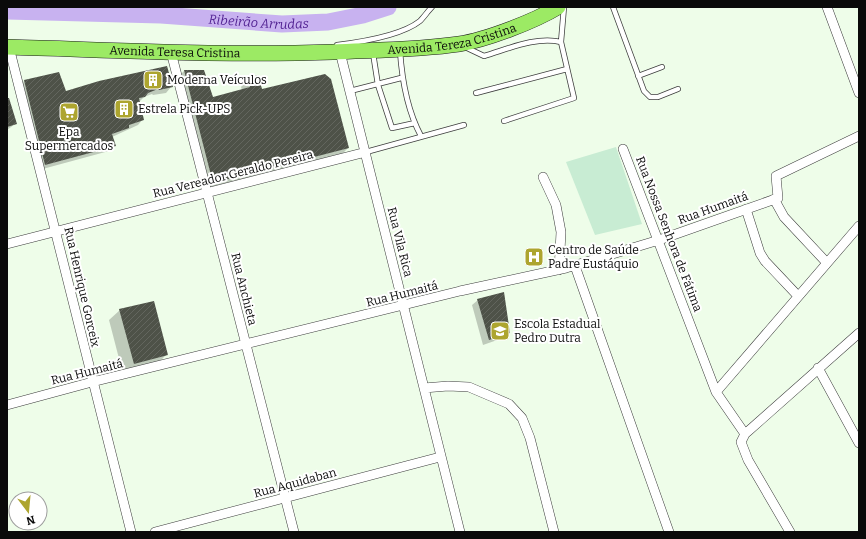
<svg xmlns="http://www.w3.org/2000/svg" width="866" height="539" font-family="Bitter,serif">
<style>
.pitch{fill:#c8ecd3}
.shadow{fill:#0003}
.lines{fill:none;stroke-linecap:round;stroke-linejoin:round}
.river{stroke:#c8b2f0;stroke-width:17}
.building{fill:url(#building-hatch)}
.service-casing{stroke:#3d3d3d;stroke-width:6}
.minor-casing{stroke:#3d3d3d;stroke-width:10}
.trunk-casing{stroke:#1b1b1b;stroke-width:16}
.service{stroke:#fff;stroke-width:4.5}
.minor{stroke:#fff;stroke-width:9}
.trunk{stroke:#9cea64;stroke-width:15}
.labels{text-anchor:middle;dominant-baseline:central;stroke-width:4;stroke-linejoin:round;paint-order:stroke}
.street-label{font-size:12px;fill:#0a0a0a;stroke:#fff}
.poi-label{font-size:12px;fill:#0a0a0a;stroke:#fff;text-anchor:start}
.water-label{font-size:13px;font-style:italic;fill:#4f1f90;stroke:#fff}
</style>
<defs>
<pattern id="building-hatch" width="6" height="6" patternUnits="userSpaceOnUse"><rect width="6" height="6" fill="#4e5248"/><path d="M-1 1l2-2M0 6l6-6M5 7l2-2" fill="none" stroke="#63665e"/></pattern>
</defs>
<rect width="100%" height="100%" fill="#eefde9"/>
<path class="pitch" d="M 616,147 L 642,224 L 595,235 L 566,162 Z"/>
<path class="shadow" d="M 184,71 L 212,98 L 242,90 L 241,87 L 248,79 L 348,148 L 341,155 L 205,190 L 177,78 Z
M 59,73 L 65,92 L 171,87 L 166,93 L 153,95 L 152,94 L 144,97 L 139,102 L 143,119 L 138,125 L 112,137 L 114,146 L 109,151 L 39,170 L 19,87 L 24,81 Z
M 7,94 L 15,124 L 7,130 Z
M 478,300 L 509,332 L 503,338 L 483,345 L 472,305 Z
M 120,310 L 167,354 L 156,365 L 123,374 L 109,320 Z"/>
<g class="lines">
<path class="river" id="s1" d="M 7,11 L 161,15 L 282,24 L 328,22 L 363,15 L 388,7"/>
</g>
<path class="building" d="M 167,66 L 173,87 L 159,90 L 158,89 L 148,93 L 145,97 L 139,98 L 144,120 L 129,125 L 129,128 L 112,134 L 116,146 L 45,165 L 24,80 L 59,72 L 66,91 L 99,81 Z
M 184,70 L 204,70 L 213,97 L 250,87 L 248,78 L 258,75 L 262,89 L 325,74 L 331,79 L 349,148 L 213,183 Z
M 7,98 L 9,98 L 17,124 L 7,127 Z
M 504,292 L 510,333 L 489,340 L 477,299 Z
M 154,301 L 168,355 L 134,364 L 119,309 Z"/>
<g class="lines">
<defs>
<path id="service" d="M 613,7 L 644,91 L 650,97 L 658,97 L 678,89
M 337,45 C 361,42 401,36 420,21 C 424,17 428,11 432,7
M 465,47 L 484,56 C 508,49 536,36 561,42
M 400,51 C 402,80 407,110 421,136
M 373,53 L 378,85 L 392,128 L 415,123
M 638,76 L 662,67
M 350,91 L 401,78
M 476,93 L 567,69
M 504,121 L 574,98 L 561,42 L 564,7
M 366,152 L 464,125"/>
<path id="minor" d="M 827,7 L 859,93
M 9,47 L 131,532
M 171,52 L 294,532
M 340,52 L 460,532
M 623,149 L 716,392 L 745,434
M 543,177 L 556,205 L 561,232 L 559,270
M 774,199 L 784,217 L 827,263
M 746,209 L 760,253 L 765,261 L 798,296
M 7,244 L 366,152
M 575,266 L 669,532
M 818,368 L 859,443
M 424,388 L 448,386 L 469,387 L 509,404 L 522,418 L 530,438 L 554,532
M 716,392 L 859,226
M 7,405 L 92,382 L 460,291 L 566,268 L 659,240 L 778,198 L 776,176 L 859,136
M 155,532 L 440,457
M 790,532 L 748,460 L 741,442 L 745,434 L 859,333"/>
<g id="trunk">
<path id="s2" d="M 7,47 C 116,50 224,56 333,52 C 375,50 418,50 459,44 C 486,40 535,21 558,7"/>
</g>
</defs>
<use href="#service" class="service-casing"/>
<use href="#minor" class="minor-casing"/>
<use href="#trunk" class="trunk-casing"/>
<use href="#service" class="service"/>
<use href="#minor" class="minor"/>
<use href="#trunk" class="trunk"/>
</g>
<defs>
<symbol id="building-square" viewBox="-11 -11 22 22"><rect x="-9" y="-9" width="18" height="18" rx="4" fill="#ada52f" stroke="#fff"/><path d="M-4-6H4V6H1V3H-1V6H-4ZM-2.5-4.3h1.7v1.8h-1.7ZM.8-4.3h1.7v1.8H.8ZM-2.5-1h1.7V.8h-1.7ZM.8-1h1.7V.8H.8Z" fill="#fff"/></symbol>
<symbol id="supermarket-square" viewBox="-11 -11 22 22"><rect x="-9" y="-9" width="18" height="18" rx="4" fill="#ada52f" stroke="#fff"/><path d="M-6-5.5h2.5l.6 2H6L4.5 2H-2.5L-4.4-4H-6ZM-1.5 3.2a1.3 1.3 0 1 0 .1 0ZM3 3.2a1.3 1.3 0 1 0 .1 0Z" fill="#fff"/></symbol>
<symbol id="hospital-square" viewBox="-11 -11 22 22"><rect x="-9" y="-9" width="18" height="18" rx="4" fill="#ada52f" stroke="#fff"/><path d="M-5-5h3v3.5h4V-5h3V5h-3V1.5h-4V5h-3Z" fill="#fff"/></symbol>
<symbol id="school-square" viewBox="-11 -11 22 22"><rect x="-9" y="-9" width="18" height="18" rx="4" fill="#ada52f" stroke="#fff"/><path d="M0-5L7-2L0 1L-7-2ZM-4 1L0 2.5L4 1V4Q0 6-4 4Z" fill="#fff"/></symbol>
</defs>
<g fill-rule="evenodd">
<use href="#building-square" x="142" y="69" width="22" height="22"/>
<use href="#building-square" x="113" y="98" width="22" height="22"/>
<use href="#supermarket-square" x="58" y="101" width="22" height="22"/>
<use href="#hospital-square" x="523" y="246" width="22" height="22"/>
<use href="#school-square" x="489" y="320" width="22" height="22"/>
</g>
<g class="labels">
<g class="street-label">
<text stroke="none"><textPath href="#s2" startOffset="446">Avenida Tereza Cristina</textPath></text>
<text stroke="none"><textPath href="#s2" startOffset="168">Avenida Teresa Cristina</textPath></text>
<text transform="translate(233 174) rotate(-14)">Rua Vereador Geraldo Pereira</text>
<text transform="translate(713 208) rotate(-20)">Rua Humaitá</text>
<text transform="translate(669 234) rotate(69)">Rua Nossa Senhora de Fátima</text>
<text transform="translate(400 242) rotate(76)">Rua Vila Rica</text>
<text transform="translate(82 287) rotate(77)">Rua Henrique Gorceix</text>
<text transform="translate(244 289) rotate(76)">Rua Anchieta</text>
<text transform="translate(402 294) rotate(-14)">Rua Humaitá</text>
<text transform="translate(87 372) rotate(-14)">Rua Humaitá</text>
<text transform="translate(295 483) rotate(-15)">Rua Aquidaban</text>
</g>
<g class="poi-label">
<text x="167" y="80">Moderna Veículos</text>
<text x="138" y="109">Estrela Pick-UPS</text>
<text x="69" y="132" text-anchor="middle">Epa<tspan x="69" dy="14">Supermercados</tspan></text>
<text x="548" y="250">Centro de Saúde<tspan x="548" dy="14">Padre Eustáquio</tspan></text>
<text x="514" y="324">Escola Estadual<tspan x="514" dy="14">Pedro Dutra</tspan></text>
</g>
<g class="water-label">
<text stroke="none"><textPath href="#s1" startOffset="252">Ribeirão Arrudas</textPath></text>
</g>
</g>
<rect width="866" height="539" fill="none" stroke="#0a0a0a" stroke-width="16"/>
<g transform="translate(28 511) rotate(164)"><circle r="19" fill="#ffffff" stroke="#9d9d9d"/>
<path d="M0-3L7 15L0 10L-7 15Z" fill="#ada52f"/>
<text y="-6" font-size="11" font-weight="bold" text-anchor="middle" fill="#0a0a0a">N</text>
</g>
</svg>
